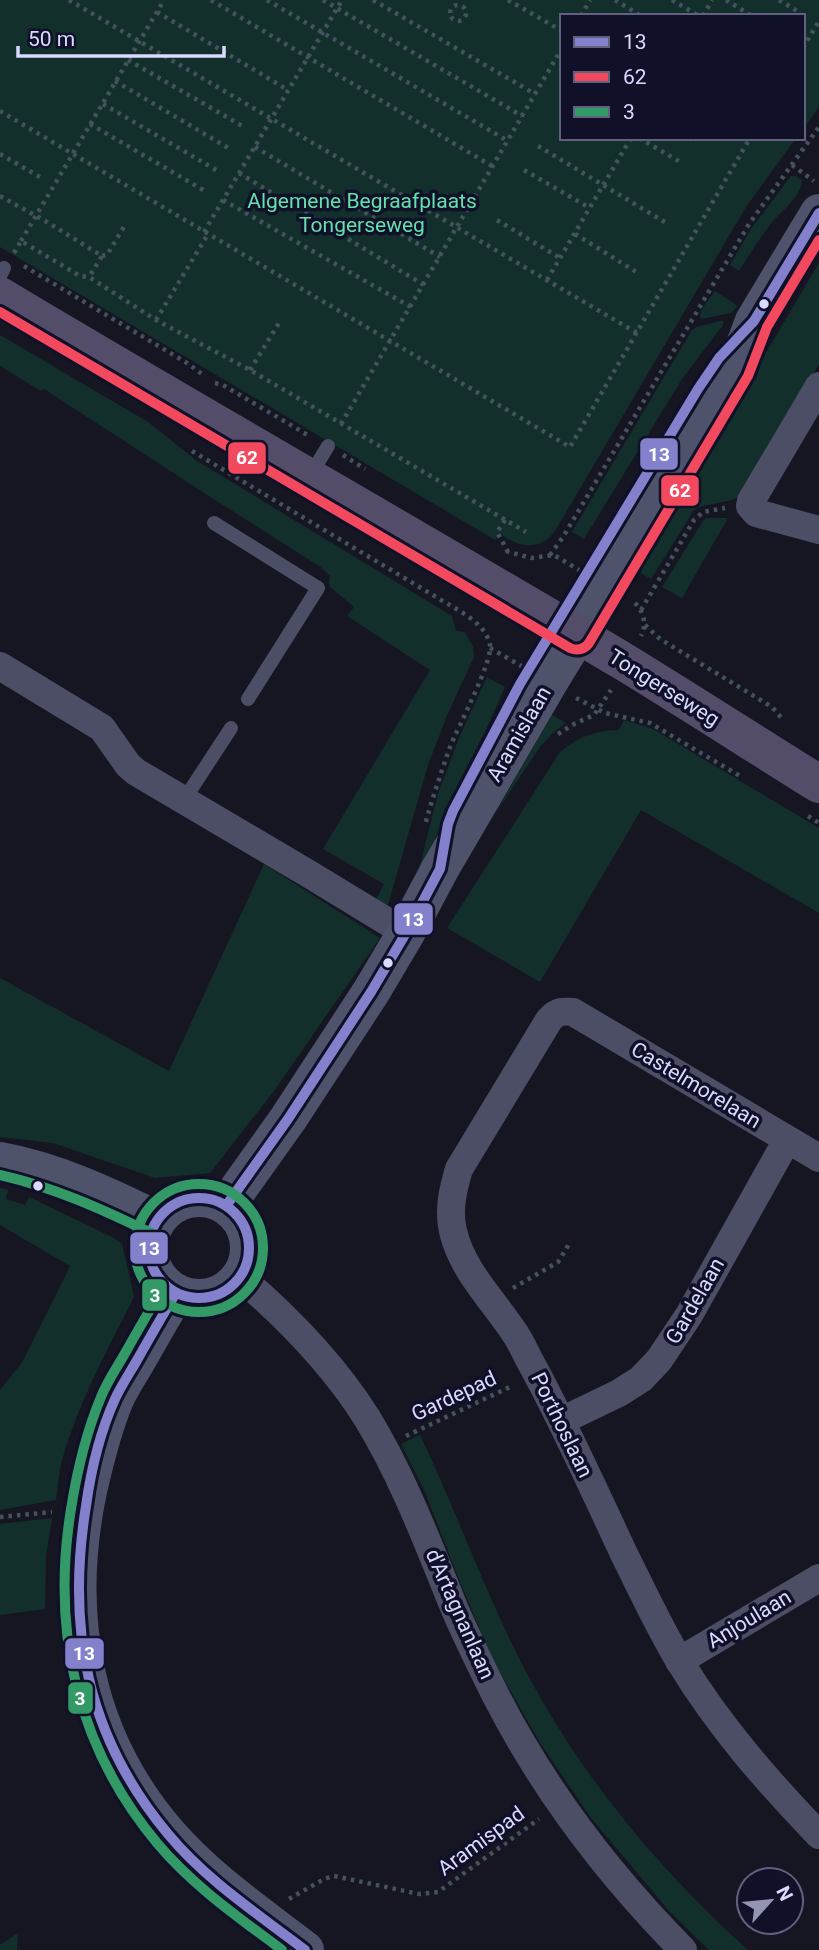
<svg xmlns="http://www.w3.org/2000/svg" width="819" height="1950" font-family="Roboto,sans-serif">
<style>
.green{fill:#132f2b}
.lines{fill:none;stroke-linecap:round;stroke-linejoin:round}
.path{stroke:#43525d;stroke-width:4.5;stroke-dasharray:3.5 5;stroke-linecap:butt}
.lane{stroke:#4b4e64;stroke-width:14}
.street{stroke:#4b4e64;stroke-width:28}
.secondary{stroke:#4e526a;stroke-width:38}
.primary{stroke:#534d6a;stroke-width:38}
.bus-1-casing{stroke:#101029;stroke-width:16}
.bus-2-casing{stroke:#101029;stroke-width:16}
.bus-3-casing{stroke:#101029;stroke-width:16}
.bus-1{stroke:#8481cc;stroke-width:10}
.bus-2{stroke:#f3495e;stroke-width:10}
.bus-3{stroke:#396;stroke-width:10}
.bus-dot{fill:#d8daff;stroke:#101029;stroke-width:2.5}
.labels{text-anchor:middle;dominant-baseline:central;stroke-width:7;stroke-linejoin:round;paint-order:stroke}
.park-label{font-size:21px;fill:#63e0ab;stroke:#101029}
.street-label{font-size:21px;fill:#d8daff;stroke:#101029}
.line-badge{stroke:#101029;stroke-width:2.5}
.badge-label{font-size:19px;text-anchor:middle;font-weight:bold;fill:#fff}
</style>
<rect width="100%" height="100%" fill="#161623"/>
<path class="green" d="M 0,0 L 819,0 L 819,107 L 803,129 L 803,16 L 562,16 L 562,138 L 796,138 L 746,207 L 555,531 C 539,552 519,547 500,534 L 495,540 L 0,247 Z
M 791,176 L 795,176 L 802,180 C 799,202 778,212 767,229 C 757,242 748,257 739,271 L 730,265 L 751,229 Z
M 819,263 L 819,364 L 742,495 L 732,500 L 698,507 L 694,510 L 651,579 L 637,571 Z
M 715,291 L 738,306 L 731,313 L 701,319 L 700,315 L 703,307 Z
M 720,321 L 723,321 L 723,325 L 682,379 L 584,539 L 572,532 L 692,330 L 697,327 Z
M 0,335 L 148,422 L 197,461 L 452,616 L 456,631 L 465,632 L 473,647 L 474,657 L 448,713 L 428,765 L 387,908 L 375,901 L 384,884 L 323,849 L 430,670 L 347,616 L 354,607 L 329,586 L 330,576 L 322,568 L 226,507 L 44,389 L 41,391 L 0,366 Z
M 706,518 L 728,518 L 682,598 L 662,587 L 703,521 Z
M 487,677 L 505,687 L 485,732 L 451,798 L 420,878 L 417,877 L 438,794 L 459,738 Z
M 552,715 L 566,723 L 553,733 L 540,747 L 493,817 Z
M 624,720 L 653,729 L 819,828 L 819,913 L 641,810 L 540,982 L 447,928 L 560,752 C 580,736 594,731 619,730 Z
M 264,864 L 380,938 L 274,1091 L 210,1173 L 155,1178 L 53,1143 L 0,1137 L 0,978 L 169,1071 Z
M 0,1188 L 8,1190 L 6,1199 L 25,1205 L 29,1197 L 112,1237 L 122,1244 L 134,1297 C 108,1349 79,1401 63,1457 C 59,1470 58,1486 56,1500 L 0,1510 L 0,1390 L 23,1361 L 70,1266 L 0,1225 Z
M 420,1435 C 453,1504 479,1576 512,1644 C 568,1760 652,1864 748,1950 L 709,1950 L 669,1911 L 591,1818 L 539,1741 L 492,1658 L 460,1582 L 425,1492 L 401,1444 Z
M 52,1518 L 46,1556 L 45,1609 L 0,1615 L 0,1524 Z
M 18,1933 L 17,1950 L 0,1950 L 0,1945 Z"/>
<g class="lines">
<path class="path" d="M 69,0 L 637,333
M 211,0 L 492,166
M 267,0 L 508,141
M 323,0 L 522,116
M 373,0 L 535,94
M 508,0 L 562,31
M 615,0 L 641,16
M 672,0 L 699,16
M 726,0 L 752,16
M 779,0 L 797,11
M450 13a8 8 0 1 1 16 0a8 8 0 1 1-16 0Z
M 157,12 L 288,90
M 581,16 L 590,0
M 703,16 L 712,0
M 803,48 L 819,21
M 128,60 L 244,127
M 115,81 L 230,149
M 103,104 L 218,171
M 0,111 L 570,447 L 750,138
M 90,124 L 205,191
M 639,138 L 682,163
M 689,138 L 695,142
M 538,146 L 668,224
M 255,147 L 440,257
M 0,154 L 40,177
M 792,165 L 814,181
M 524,170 L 590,208
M 239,173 L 424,285
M 0,196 L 47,222 L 102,256 L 89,277
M 223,200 L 411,307
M 497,220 L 560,258
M 204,232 L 342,0
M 575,234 L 638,273
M 21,241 L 164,0
M 14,253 L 21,241 L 80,276 L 89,277 L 156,320 L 250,370 L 526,532
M 102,256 L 107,255 L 125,225
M 24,266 L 187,363 L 202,374
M 547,280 L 631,138
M 156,320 L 208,234
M 250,370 L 279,323
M 215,383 L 223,385 L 311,437
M 341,424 L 562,48
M 192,451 L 463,613 C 475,621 487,630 490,645 C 493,661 458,727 450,747 C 441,773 432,799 425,825
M 343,455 L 365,469
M 505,520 L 497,532 L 508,552
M 506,551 L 531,558 L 554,555 L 579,570
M 550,555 L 563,537 L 749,224 L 819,127
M 635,603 C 644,612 647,625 641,636
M 641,610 L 694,520 L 703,512 L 725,508
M 645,625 L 660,639 L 772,707 L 784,721
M 490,648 L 523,667
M 576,698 L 605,713 L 650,723 L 740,776
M 558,734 L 574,724 L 594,715 L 611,690
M 808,816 L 819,823
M 513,1288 L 558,1262 L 571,1241
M 406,1436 L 512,1386
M 0,1517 L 52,1512
M 289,1899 L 324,1879 L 334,1876 L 419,1894 L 438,1892 L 539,1819"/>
<path class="lane" d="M 0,276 L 4,268
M 310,476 L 328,446
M 214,523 L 318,588 L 248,699
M 184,800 L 231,728"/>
<path class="street" d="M 819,386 L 751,501 L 750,506 L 756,513 L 819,530
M 0,666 L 102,728 L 128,765 L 136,772 L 309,874 L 406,933
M 819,1158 L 573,1012 C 562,1011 557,1011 549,1020 L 459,1169 C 453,1189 448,1210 453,1231 C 462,1271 495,1302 516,1335 C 522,1344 526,1354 531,1363 C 565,1425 594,1490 624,1554 C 642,1590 659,1627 680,1662 C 719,1726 767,1781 819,1835
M 240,1277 C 288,1318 333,1364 367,1418 C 403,1477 427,1541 453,1605 C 466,1636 481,1666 496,1696 C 544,1790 609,1875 683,1950
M 561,1421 L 619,1393 L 641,1379 L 659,1360 L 689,1315 L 787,1140
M 679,1661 L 819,1578"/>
<path class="secondary" d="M 0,1161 C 55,1171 106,1195 157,1220
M149 1248a50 50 0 1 1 100 0a50 50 0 1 1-100 0Z
M 226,1206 L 288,1119 L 371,992 L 406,933 L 440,869 L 549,682 L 622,562 L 736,369 L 754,321 L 819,213
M 176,1293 C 162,1316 149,1339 136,1362 C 129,1374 121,1386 115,1399 C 103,1428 95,1460 88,1491 C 62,1615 83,1736 168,1834 C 208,1880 257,1913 305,1950"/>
<path class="primary" d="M 0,296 C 207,420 418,539 626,663 C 691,703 755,744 819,784"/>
<defs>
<path id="bus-1" d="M149 1248a50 50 0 1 1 100 0a50 50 0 1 1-100 0Z
M 226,1206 L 288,1119 L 371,992 L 406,933 L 440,869 L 448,824 L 453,811 L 520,684 L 698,389 L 719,358 L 754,321 L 819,213
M 176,1293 C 162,1316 149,1339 136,1362 C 129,1374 121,1386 115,1399 C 100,1432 91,1470 86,1506 C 66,1629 87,1737 168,1834 C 206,1880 258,1914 305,1950"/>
<path id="bus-2" d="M 0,312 L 570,648 C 577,651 584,650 589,643 L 748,376 L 767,327 L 819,240"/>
<path id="bus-3" d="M 0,1175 C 53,1187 102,1209 151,1233
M135 1248a64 64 0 1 1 128 0a64 64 0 1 1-128 0Z
M 164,1286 C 150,1309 137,1332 124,1355 C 116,1369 107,1382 101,1397 C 86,1433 77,1471 71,1509 C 51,1632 77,1747 157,1843 C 192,1885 238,1917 282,1950"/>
</defs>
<use href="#bus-1" class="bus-1-casing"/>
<use href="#bus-2" class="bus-2-casing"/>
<use href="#bus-3" class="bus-3-casing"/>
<use href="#bus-1" class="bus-1"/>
<use href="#bus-2" class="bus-2"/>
<use href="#bus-3" class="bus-3"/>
</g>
<g class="bus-dot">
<circle cx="764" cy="304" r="6"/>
<circle cx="388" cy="963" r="6"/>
<circle cx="38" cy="1186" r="6"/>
</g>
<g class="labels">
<g class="park-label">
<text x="362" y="201">Algemene Begraafplaats<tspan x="362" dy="24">Tongerseweg</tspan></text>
</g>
<g class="street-label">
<text transform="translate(664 688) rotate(32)">Tongerseweg</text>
<text transform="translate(519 734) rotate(-60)">Aramislaan</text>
<text transform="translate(696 1085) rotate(31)">Castelmorelaan</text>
<text transform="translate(695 1301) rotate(-60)">Gardelaan</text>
<text transform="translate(454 1396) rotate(-25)">Gardepad</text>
<text transform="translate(562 1425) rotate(64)">Porthoslaan</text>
<text transform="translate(460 1614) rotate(66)">d'Artagnanlaan</text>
<text transform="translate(749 1619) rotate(-31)">Anjoulaan</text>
<text transform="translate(481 1841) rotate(-36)">Aramispad</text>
</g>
</g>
<g class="line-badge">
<rect x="639" y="437" width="40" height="34" rx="7" fill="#8481cc"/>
<rect x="227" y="441" width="40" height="34" rx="7" fill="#f3495e"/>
<rect x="660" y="474" width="40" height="33" rx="7" fill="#f3495e"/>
<rect x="393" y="902" width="41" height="34" rx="7" fill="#8481cc"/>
<rect x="129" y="1231" width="40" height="34" rx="7" fill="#8481cc"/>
<rect x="141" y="1278" width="27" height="34" rx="7" fill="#396"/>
<rect x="64" y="1637" width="41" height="33" rx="7" fill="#8481cc"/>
<rect x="67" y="1681" width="27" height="34" rx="7" fill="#396"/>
</g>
<g class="badge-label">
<text x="659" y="461">13</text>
<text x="247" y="464">62</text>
<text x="680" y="497">62</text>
<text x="413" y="926">13</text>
<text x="149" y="1255">13</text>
<text x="155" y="1302">3</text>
<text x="84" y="1660">13</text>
<text x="80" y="1705">3</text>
</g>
<rect x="560" y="14" width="245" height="126" fill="#101029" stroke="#60617f" stroke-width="2"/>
<rect x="574" y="37" width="35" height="10" fill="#8481cc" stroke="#60617f" stroke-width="2"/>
<text x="623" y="49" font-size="21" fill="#d8daff">13</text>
<rect x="574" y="72" width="35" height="10" fill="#f3495e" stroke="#60617f" stroke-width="2"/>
<text x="623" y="84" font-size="21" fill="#d8daff">62</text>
<rect x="574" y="107" width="35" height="10" fill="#339966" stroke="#60617f" stroke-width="2"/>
<text x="623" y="119" font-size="21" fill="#d8daff">3</text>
<g transform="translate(770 1901) rotate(63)"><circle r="33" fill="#101029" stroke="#60617f" stroke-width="2"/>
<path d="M0-5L12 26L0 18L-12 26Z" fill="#9495b2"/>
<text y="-10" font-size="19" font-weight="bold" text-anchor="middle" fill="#d8daff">N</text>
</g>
<path d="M18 46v10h206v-10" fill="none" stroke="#d8daff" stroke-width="3.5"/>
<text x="28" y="46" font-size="21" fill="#d8daff" stroke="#101029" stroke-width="5" paint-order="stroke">50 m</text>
</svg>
